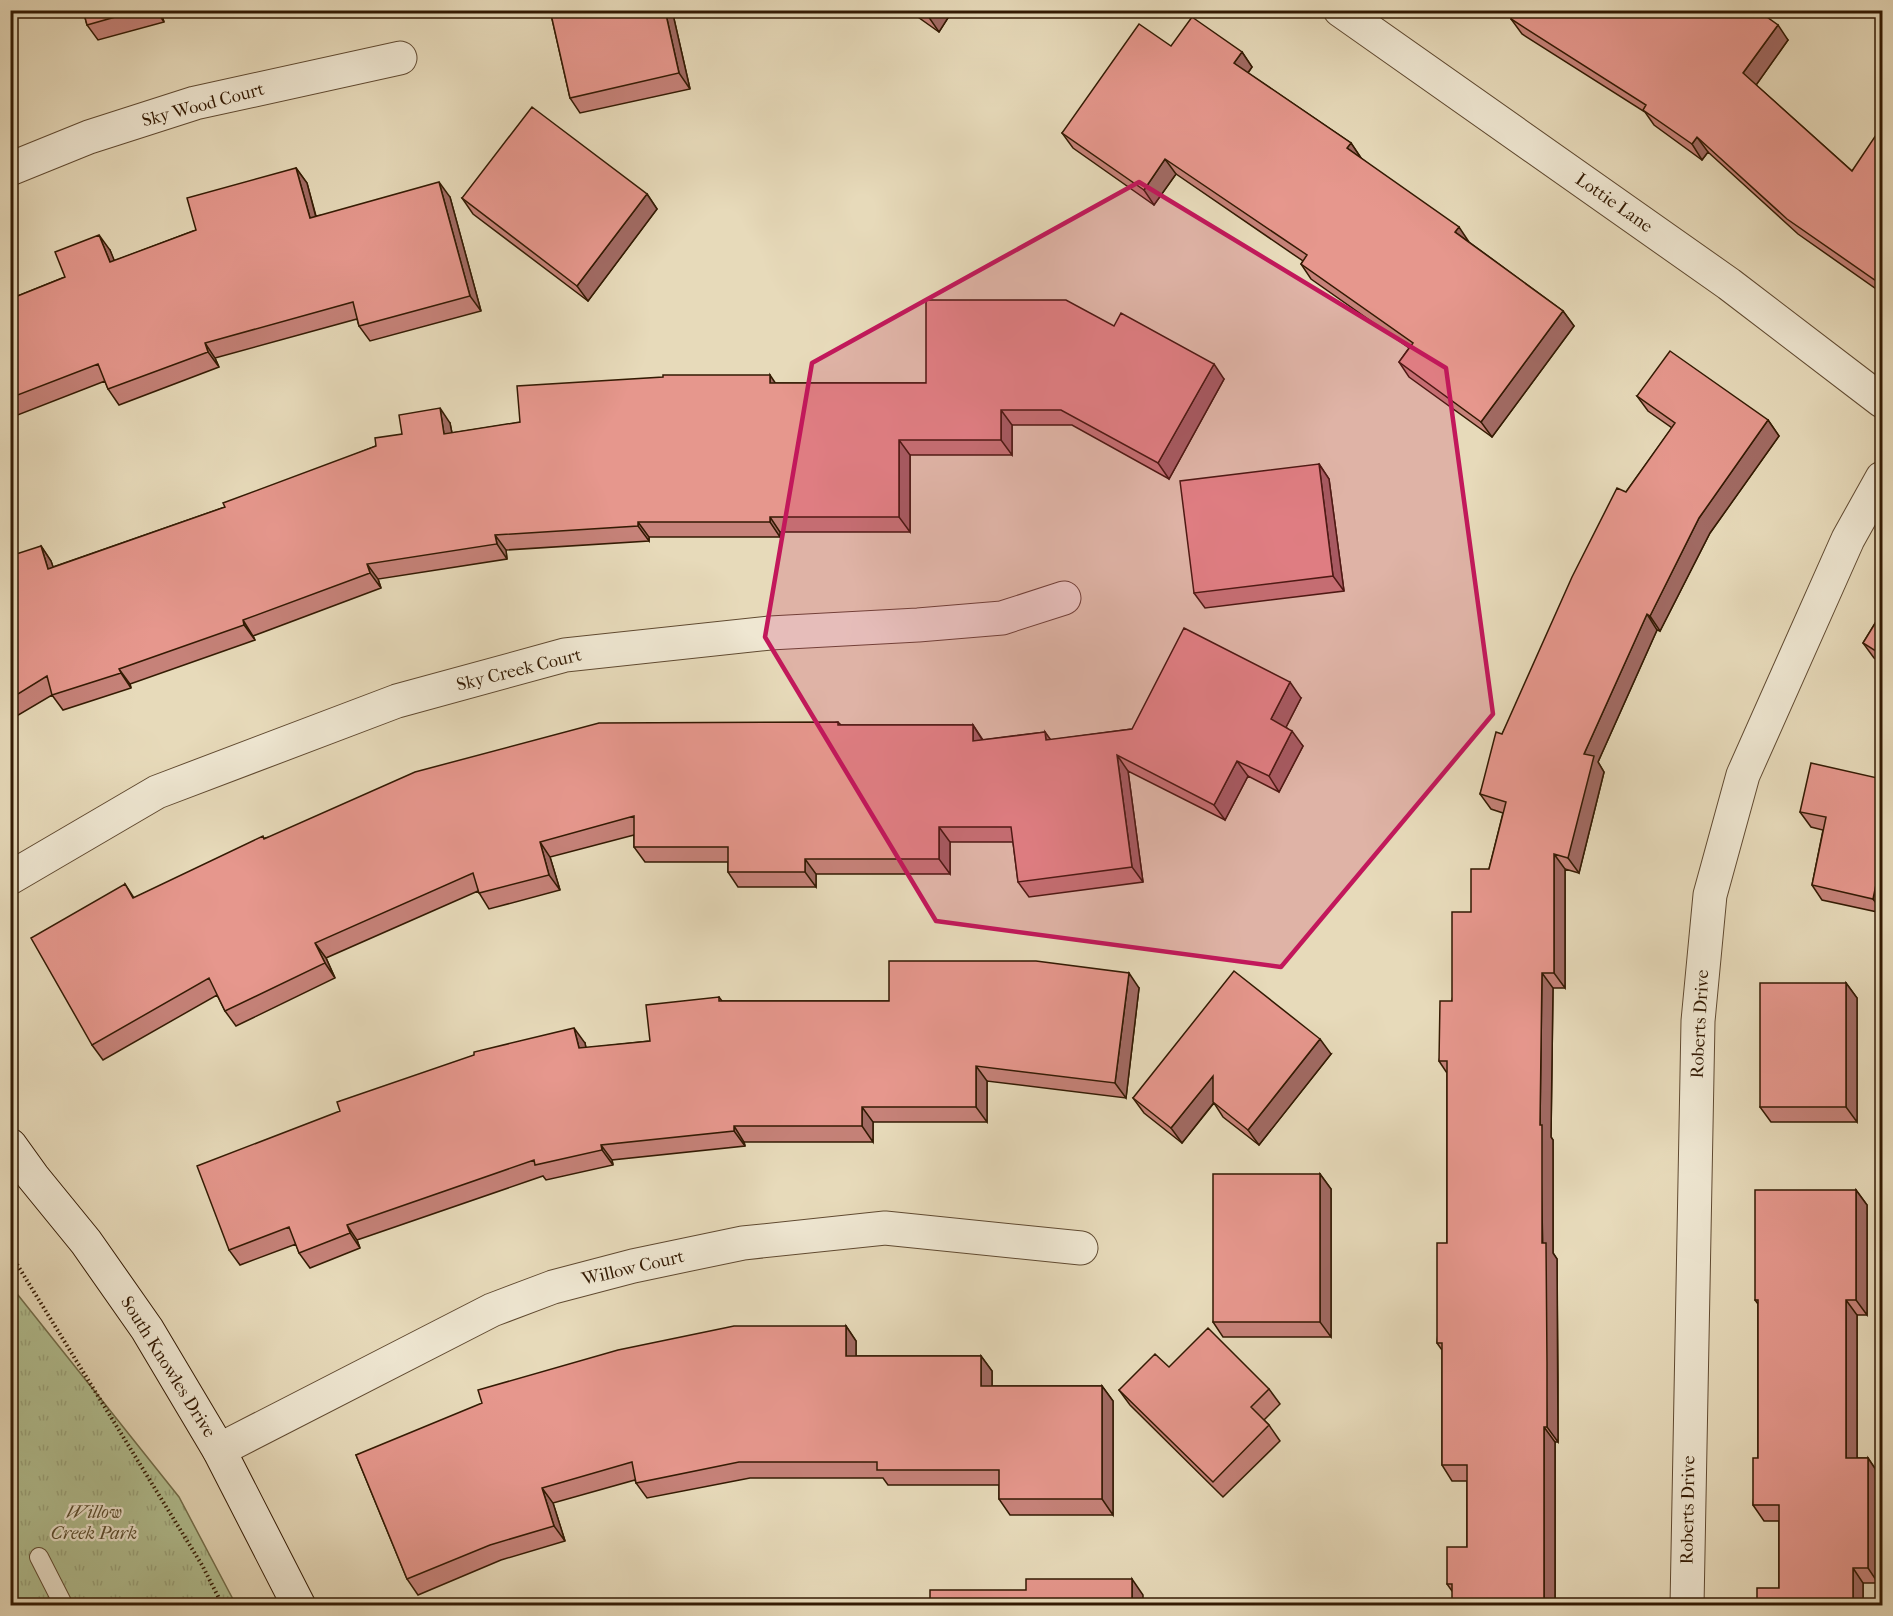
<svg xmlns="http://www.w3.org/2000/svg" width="1893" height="1616" font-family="'IM FELL French Canon',serif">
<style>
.park{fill:url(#park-tufts);stroke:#726d4a;stroke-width:1.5}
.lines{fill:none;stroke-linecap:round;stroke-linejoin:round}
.lane-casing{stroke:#604a31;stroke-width:20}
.street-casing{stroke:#604a31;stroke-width:35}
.secondary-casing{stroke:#331a03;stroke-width:35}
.path{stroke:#331a03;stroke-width:4;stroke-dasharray:1.5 3;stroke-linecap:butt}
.lane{stroke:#efe7d2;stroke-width:18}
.street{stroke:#efe7d2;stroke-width:33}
.secondary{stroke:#efe7d2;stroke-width:33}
.wall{fill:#c68279;stroke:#331a03;stroke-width:1.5}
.shaded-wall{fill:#a16a63;stroke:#331a03;stroke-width:1.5}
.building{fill:#e6978d;stroke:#331a03;stroke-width:1.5}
.marked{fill:#c2185b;fill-opacity:0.2;stroke:#c2185b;stroke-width:4.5;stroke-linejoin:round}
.labels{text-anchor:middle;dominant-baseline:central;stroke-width:4.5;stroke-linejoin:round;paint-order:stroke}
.street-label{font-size:18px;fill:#331a03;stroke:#efe7d2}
.park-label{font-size:18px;font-style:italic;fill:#594c2e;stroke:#efe7d2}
</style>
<defs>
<pattern id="park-tufts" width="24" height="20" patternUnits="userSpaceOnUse" patternTransform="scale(1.5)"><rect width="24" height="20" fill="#b2c092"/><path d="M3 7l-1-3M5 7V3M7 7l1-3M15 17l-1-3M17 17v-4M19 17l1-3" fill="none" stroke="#9aa47c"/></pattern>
</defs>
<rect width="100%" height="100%" fill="#e7daba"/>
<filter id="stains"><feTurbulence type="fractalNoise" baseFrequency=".00333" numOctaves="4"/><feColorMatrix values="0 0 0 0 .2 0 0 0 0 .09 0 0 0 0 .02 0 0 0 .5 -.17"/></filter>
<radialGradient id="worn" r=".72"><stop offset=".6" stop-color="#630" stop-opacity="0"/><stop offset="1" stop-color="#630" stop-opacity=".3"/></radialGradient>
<path class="park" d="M 10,1285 L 179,1497 L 236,1605 L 11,1605 Z"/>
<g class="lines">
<defs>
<path id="lane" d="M 39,1557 L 64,1606"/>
<path id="street" d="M 1340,10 L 1729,284 L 1882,401
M 10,169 L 89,137 L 195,103 L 400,58
M 10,878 L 157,792 L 397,701 L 565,655 L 770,633 L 918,625 L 1002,618 L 1064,598
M 219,1450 L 492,1310 L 553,1287 L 633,1266 L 743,1243 L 885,1228 L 1081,1248
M 1687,1606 L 1698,1021 L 1710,895 L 1743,775 L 1848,539 L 1882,478"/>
<path id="secondary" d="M 10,1145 L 33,1177 L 86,1242 L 147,1329 L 219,1450 L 299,1606"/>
</defs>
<use href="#lane" class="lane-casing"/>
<use href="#street" class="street-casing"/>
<use href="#secondary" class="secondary-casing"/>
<path class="path" d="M 10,1253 L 202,1565 L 223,1606"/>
<use href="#lane" class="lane"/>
<use href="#street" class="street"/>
<use href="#secondary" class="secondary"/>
</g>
<path class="wall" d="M 10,10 L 34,10 L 11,17 L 16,30 L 10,32 Z
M 83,10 L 160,10 L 164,22 L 98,40 L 87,25 Z
M 550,10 L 672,10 L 690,89 L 580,113 L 570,98 Z
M 908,10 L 953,10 L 939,32 Z
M 1509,10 L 1757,10 L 1788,40 L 1756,85 L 1852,171 L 1882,140 L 1882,293 L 1798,234 L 1708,152 L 1702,160 L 1654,125 L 1645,112 L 1522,34 L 1511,19 L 1514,14 Z
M 1171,46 L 1242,52 L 1252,67 L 1248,73 L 1351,143 L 1361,158 L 1469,242 L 1563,311 L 1574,326 L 1492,437 L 1409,377 L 1399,362 L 1409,348 L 1311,279 L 1301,264 L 1303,261 L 1176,174 L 1154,205 L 1073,148 L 1062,133 Z
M 296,168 L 307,183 L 316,216 L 450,197 L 481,311 L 370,341 L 359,326 L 357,319 L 215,358 L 219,367 L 119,405 L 108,389 L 105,381 L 10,418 L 10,299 L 65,277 L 110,250 L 114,261 L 196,230 Z
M 647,194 L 657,209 L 588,301 L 473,214 L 462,198 Z
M 1114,326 L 1224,379 L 1169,479 L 1072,425 L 1012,425 L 1012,455 L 910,455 L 910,532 L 780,532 L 780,537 L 649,537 L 649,541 L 506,550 L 507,559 L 378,579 L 381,588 L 253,636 L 255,640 L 130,684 L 131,688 L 63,710 L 52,695 L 10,720 L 10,593 L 13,592 L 41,546 L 51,561 L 53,567 L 225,507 L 376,446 L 402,434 L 450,423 L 452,433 L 776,383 L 926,383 Z
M 1637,396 L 1768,420 L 1779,436 L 1710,533 L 1660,631 L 1657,630 L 1598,762 L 1604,772 L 1579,873 L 1565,869 L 1565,988 L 1553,988 L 1551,1137 L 1553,1140 L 1553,1253 L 1557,1259 L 1558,1377 L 1558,1442 L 1555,1442 L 1555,1605 L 1452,1591 L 1447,1584 L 1467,1547 L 1467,1481 L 1452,1481 L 1442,1465 L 1442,1350 L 1437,1343 L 1447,1243 L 1447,1073 L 1439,1061 L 1471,912 L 1489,869 L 1503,813 L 1491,809 L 1480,794 L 1502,734 L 1626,492 L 1672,428 L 1648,411 Z
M 1319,464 L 1329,479 L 1344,591 L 1205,608 L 1194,593 Z
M 1882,612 L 1882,664 L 1874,658 L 1863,643 Z
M 1301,698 L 1286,727 L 1303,746 L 1279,792 L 1248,776 L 1225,820 L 1128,771 L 1143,882 L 1029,897 L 1018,882 L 1013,842 L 950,842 L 950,874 L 816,874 L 816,887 L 738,887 L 728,872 L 728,862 L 645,862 L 634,847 L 634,835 L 550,857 L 560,890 L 489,909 L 478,891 L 326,958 L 335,978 L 236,1026 L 225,1011 L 217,995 L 103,1060 L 92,1045 L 125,884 L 134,898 L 265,838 L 838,722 L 841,725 L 973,725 L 983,740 L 1045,732 L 1050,740 L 1132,729 Z
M 1882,779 L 1882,913 L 1822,900 L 1812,885 L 1823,830 L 1811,827 L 1800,812 Z
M 1846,983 L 1857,998 L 1857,1122 L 1771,1122 L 1760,1107 Z
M 1139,988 L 1126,1098 L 987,1081 L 987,1122 L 873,1122 L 873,1142 L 744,1142 L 745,1146 L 612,1160 L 613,1165 L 546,1180 L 543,1176 L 357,1240 L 360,1248 L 310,1268 L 299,1253 L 296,1244 L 240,1265 L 229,1250 L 585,1043 L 586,1048 L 650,1041 L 719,997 L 722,1001 L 889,1001 Z
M 1331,1054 L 1259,1145 L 1223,1117 L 1214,1103 L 1182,1143 L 1144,1113 L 1133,1098 Z
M 1320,1174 L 1331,1189 L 1331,1337 L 1223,1337 L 1213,1322 Z
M 1856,1190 L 1867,1205 L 1867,1315 L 1857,1315 L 1857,1458 L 1868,1458 L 1878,1473 L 1878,1583 L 1863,1583 L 1863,1605 L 1779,1588 L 1779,1521 L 1764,1521 L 1753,1505 L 1758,1458 L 1758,1304 L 1755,1300 Z
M 846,1326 L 856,1341 L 856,1356 L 981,1356 L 992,1371 L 992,1386 L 1102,1386 L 1113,1401 L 1113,1515 L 1010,1515 L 999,1499 L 999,1485 L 888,1485 L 883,1478 L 750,1478 L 647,1498 L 636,1483 L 635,1480 L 553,1503 L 565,1541 L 501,1560 L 418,1595 L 407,1579 L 356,1455 Z
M 1169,1367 L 1269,1389 L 1280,1404 L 1264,1420 L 1269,1425 L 1280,1441 L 1223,1497 L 1130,1405 L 1119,1390 Z"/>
<path class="shaded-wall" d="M 156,10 L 160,10 L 164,22 Z
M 665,10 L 672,10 L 690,89 L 679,73 Z
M 932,10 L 953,10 L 939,32 L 928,16 Z
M 10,16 L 11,17 L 16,30 L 10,22 Z
M 1778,25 L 1788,40 L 1754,88 L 1743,73 Z
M 1242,52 L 1252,67 L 1244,78 L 1234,63 Z
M 1697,137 L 1708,152 L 1702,160 L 1692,144 Z
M 1351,143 L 1361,158 L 1347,148 Z
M 1165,159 L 1176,174 L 1154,205 L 1144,190 Z
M 296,168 L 307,183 L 320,233 L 310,218 Z
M 439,182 L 450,197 L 481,311 L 470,296 Z
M 647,194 L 657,209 L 588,301 L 577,286 Z
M 1459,227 L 1469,242 L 1455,232 Z
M 99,235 L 110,250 L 121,277 L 110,262 Z
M 1563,311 L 1574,326 L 1492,437 L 1481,422 Z
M 205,343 L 215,358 L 219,367 L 208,352 Z
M 1214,364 L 1224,379 L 1169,479 L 1158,463 Z
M 770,375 L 780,390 L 770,383 Z
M 440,408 L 450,423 L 455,449 L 444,434 Z
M 1001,410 L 1012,425 L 1012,455 L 1001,440 Z
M 1768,420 L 1779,436 L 1710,533 L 1660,631 L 1650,616 L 1699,518 Z
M 899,440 L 910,455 L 910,532 L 899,517 Z
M 1319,464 L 1329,479 L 1344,591 L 1333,576 Z
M 770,517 L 780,532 L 780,537 L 770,522 Z
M 638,522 L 649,537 L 649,541 L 638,526 Z
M 495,535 L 506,550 L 507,559 L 497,544 Z
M 41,546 L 51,561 L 59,584 L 48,569 Z
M 367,564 L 378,579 L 381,588 L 370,573 Z
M 1647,614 L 1657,630 L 1598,762 L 1604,772 L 1579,873 L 1568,858 L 1584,754 Z
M 243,620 L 253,636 L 255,640 L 244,625 Z
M 119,669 L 130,684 L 131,688 L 121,673 Z
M 1290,682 L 1301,698 L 1282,735 L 1271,719 Z
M 973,725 L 983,741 L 973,741 Z
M 1292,731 L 1303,746 L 1279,792 L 1269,776 Z
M 1045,732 L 1056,747 L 1046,740 Z
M 1117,755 L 1128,771 L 1143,882 L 1132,867 Z
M 1237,761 L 1248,776 L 1225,820 L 1214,805 Z
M 939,827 L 950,842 L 950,874 L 939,859 Z
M 540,842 L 550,857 L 560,890 L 549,875 Z
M 1554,854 L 1565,869 L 1565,988 L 1554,973 Z
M 1882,856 L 1882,911 L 1873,899 Z
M 805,859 L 816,874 L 816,887 L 805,872 Z
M 315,943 L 326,958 L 335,978 L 325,963 Z
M 1129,973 L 1139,988 L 1126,1098 L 1115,1083 Z
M 1542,973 L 1553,988 L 1551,1137 L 1553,1140 L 1553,1253 L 1557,1259 L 1558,1442 L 1547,1427 L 1540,1125 Z
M 1846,983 L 1857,998 L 1857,1122 L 1846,1107 Z
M 574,1028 L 585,1043 L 589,1064 L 579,1048 Z
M 1320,1039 L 1331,1054 L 1259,1145 L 1248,1130 Z
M 976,1066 L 987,1081 L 987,1122 L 976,1107 Z
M 1213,1076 L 1223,1091 L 1182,1143 L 1171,1128 Z
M 862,1107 L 873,1122 L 873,1142 L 862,1126 Z
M 734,1126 L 744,1142 L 745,1146 L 734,1131 Z
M 601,1145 L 612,1160 L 613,1165 L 602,1150 Z
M 1320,1174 L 1331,1189 L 1331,1337 L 1320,1322 Z
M 1856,1190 L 1867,1205 L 1867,1315 L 1856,1300 Z
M 347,1225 L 357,1240 L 360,1248 L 350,1233 Z
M 1846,1300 L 1857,1315 L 1857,1473 L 1846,1458 Z
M 846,1326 L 856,1341 L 856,1371 L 846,1356 Z
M 981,1356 L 992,1371 L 992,1401 L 981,1386 Z
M 1102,1386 L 1113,1401 L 1113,1515 L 1102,1499 Z
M 1544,1427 L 1555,1442 L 1555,1605 L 1544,1605 Z
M 1868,1458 L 1878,1473 L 1878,1583 L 1868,1568 Z
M 542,1488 L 553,1503 L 565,1541 L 554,1526 Z
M 1853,1568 L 1863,1583 L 1863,1605 L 1853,1605 Z
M 1132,1579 L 1143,1595 L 1143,1605 L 1132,1605 Z"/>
<path class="building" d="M 83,10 L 140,10 L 87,25 Z
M 550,10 L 665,10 L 679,73 L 570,98 Z
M 920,10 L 932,10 L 928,16 Z
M 1516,10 L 1757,10 L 1778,25 L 1743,73 L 1852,171 L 1876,135 L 1882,140 L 1882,285 L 1787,219 L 1697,137 L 1692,144 L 1643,110 L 1646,105 L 1511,19 Z
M 1192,17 L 1242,52 L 1234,63 L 1351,143 L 1347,148 L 1459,227 L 1455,232 L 1563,311 L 1481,422 L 1399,362 L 1413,343 L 1301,264 L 1307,255 L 1165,159 L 1144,190 L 1062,133 L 1139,24 L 1171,46 Z
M 532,107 L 647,194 L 577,286 L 462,198 Z
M 296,168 L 310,218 L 439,182 L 470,296 L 359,326 L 353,302 L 205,343 L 208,352 L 108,389 L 98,364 L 10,398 L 10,299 L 65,277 L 55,252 L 99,235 L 110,262 L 196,230 L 187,198 Z
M 926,300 L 1066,300 L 1114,326 L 1121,313 L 1214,364 L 1158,463 L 1061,410 L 1001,410 L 1001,440 L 899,440 L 899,517 L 770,517 L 770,522 L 638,522 L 638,526 L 495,535 L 497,544 L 367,564 L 370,573 L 243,620 L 244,625 L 119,669 L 121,673 L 52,695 L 47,676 L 10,699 L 10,593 L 13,592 L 10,586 L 10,556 L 41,546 L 48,569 L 225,507 L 223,503 L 376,446 L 375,438 L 402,434 L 399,415 L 440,408 L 444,434 L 520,422 L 517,386 L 663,377 L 663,375 L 770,375 L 770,383 L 926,383 Z
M 1670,351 L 1768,420 L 1699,518 L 1650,616 L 1647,614 L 1584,754 L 1594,756 L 1568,858 L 1554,854 L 1554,973 L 1542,973 L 1540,1125 L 1542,1125 L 1542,1243 L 1546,1243 L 1547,1362 L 1547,1427 L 1544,1427 L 1544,1605 L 1452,1605 L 1452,1584 L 1447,1584 L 1447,1547 L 1467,1547 L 1467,1465 L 1442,1465 L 1442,1343 L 1437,1343 L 1437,1243 L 1447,1243 L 1447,1061 L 1439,1061 L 1440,1001 L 1452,1001 L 1452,912 L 1471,912 L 1471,869 L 1489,869 L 1506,802 L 1480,794 L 1496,732 L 1502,734 L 1572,577 L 1617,488 L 1626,492 L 1675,423 L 1637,396 Z
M 1319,464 L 1333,576 L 1194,593 L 1180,481 Z
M 1882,612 L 1882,655 L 1863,643 Z
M 1184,628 L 1290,682 L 1271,719 L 1292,731 L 1269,776 L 1237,761 L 1214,805 L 1117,755 L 1132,867 L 1018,882 L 1011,827 L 939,827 L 939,859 L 805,859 L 805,872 L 728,872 L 728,847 L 634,847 L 634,816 L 540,842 L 549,875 L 479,893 L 473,873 L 315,943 L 325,963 L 225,1011 L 209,978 L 92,1045 L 31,938 L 125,884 L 133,898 L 263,836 L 264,839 L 415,772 L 599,723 L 838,722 L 838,725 L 973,725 L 973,741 L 1045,732 L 1046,740 L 1132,729 Z
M 1811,763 L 1882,779 L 1882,856 L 1873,899 L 1812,885 L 1826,817 L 1800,812 Z
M 889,961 L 1036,961 L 1129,973 L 1115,1083 L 976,1066 L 976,1107 L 862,1107 L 862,1126 L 734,1126 L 734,1131 L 601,1145 L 602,1150 L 535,1165 L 534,1160 L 347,1225 L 350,1233 L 299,1253 L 289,1227 L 229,1250 L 197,1166 L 340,1111 L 337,1102 L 474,1055 L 474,1052 L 574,1028 L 579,1048 L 650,1041 L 646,1005 L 719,997 L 719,1001 L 889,1001 Z
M 1234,971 L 1320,1039 L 1248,1130 L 1213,1102 L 1213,1076 L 1171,1128 L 1133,1098 Z
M 1760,983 L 1846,983 L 1846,1107 L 1760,1107 Z
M 1213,1174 L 1320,1174 L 1320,1322 L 1213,1322 Z
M 1755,1190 L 1856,1190 L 1856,1300 L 1846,1300 L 1846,1458 L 1868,1458 L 1868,1568 L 1853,1568 L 1853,1605 L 1757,1605 L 1757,1588 L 1779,1588 L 1779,1505 L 1753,1505 L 1753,1458 L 1758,1458 L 1758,1300 L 1755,1300 Z
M 734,1326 L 846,1326 L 846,1356 L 981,1356 L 981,1386 L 1102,1386 L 1102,1499 L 999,1499 L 999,1470 L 877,1470 L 877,1462 L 739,1462 L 636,1483 L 632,1462 L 542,1488 L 554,1526 L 490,1545 L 407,1579 L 356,1455 L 482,1403 L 478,1390 L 618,1350 Z
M 1208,1328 L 1269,1389 L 1251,1407 L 1269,1425 L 1213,1482 L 1119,1390 L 1155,1354 L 1169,1367 Z
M 1026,1579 L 1132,1579 L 1132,1605 L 795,1605 L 795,1602 L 930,1602 L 930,1590 L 1026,1590 Z"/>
<path class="marked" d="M 1139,182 L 1446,368 L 1493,714 L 1281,967 L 936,921 L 765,637 L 812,363 Z"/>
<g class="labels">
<g class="street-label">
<text transform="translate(203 105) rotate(-15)">Sky Wood Court</text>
<text transform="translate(1614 203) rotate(35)">Lottie Lane</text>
<text transform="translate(519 670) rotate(-14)">Sky Creek Court</text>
<text transform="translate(1700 1024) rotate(-87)">Roberts Drive</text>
<text transform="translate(633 1268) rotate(-13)">Willow Court</text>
<text transform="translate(168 1367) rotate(58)">South Knowles Drive</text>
<text transform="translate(1688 1510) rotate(-89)">Roberts Drive</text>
</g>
<g class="park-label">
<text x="94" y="1512">Willow<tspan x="94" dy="21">Creek Park</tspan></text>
</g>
</g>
<rect width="1893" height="1616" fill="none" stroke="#e7daba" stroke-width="36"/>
<rect x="12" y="12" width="1869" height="1592" fill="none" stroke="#331a03" stroke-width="3"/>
<rect x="18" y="18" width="1857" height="1580" fill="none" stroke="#331a03" stroke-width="1.5"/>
<rect width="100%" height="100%" filter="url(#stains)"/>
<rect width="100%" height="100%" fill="url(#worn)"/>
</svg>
